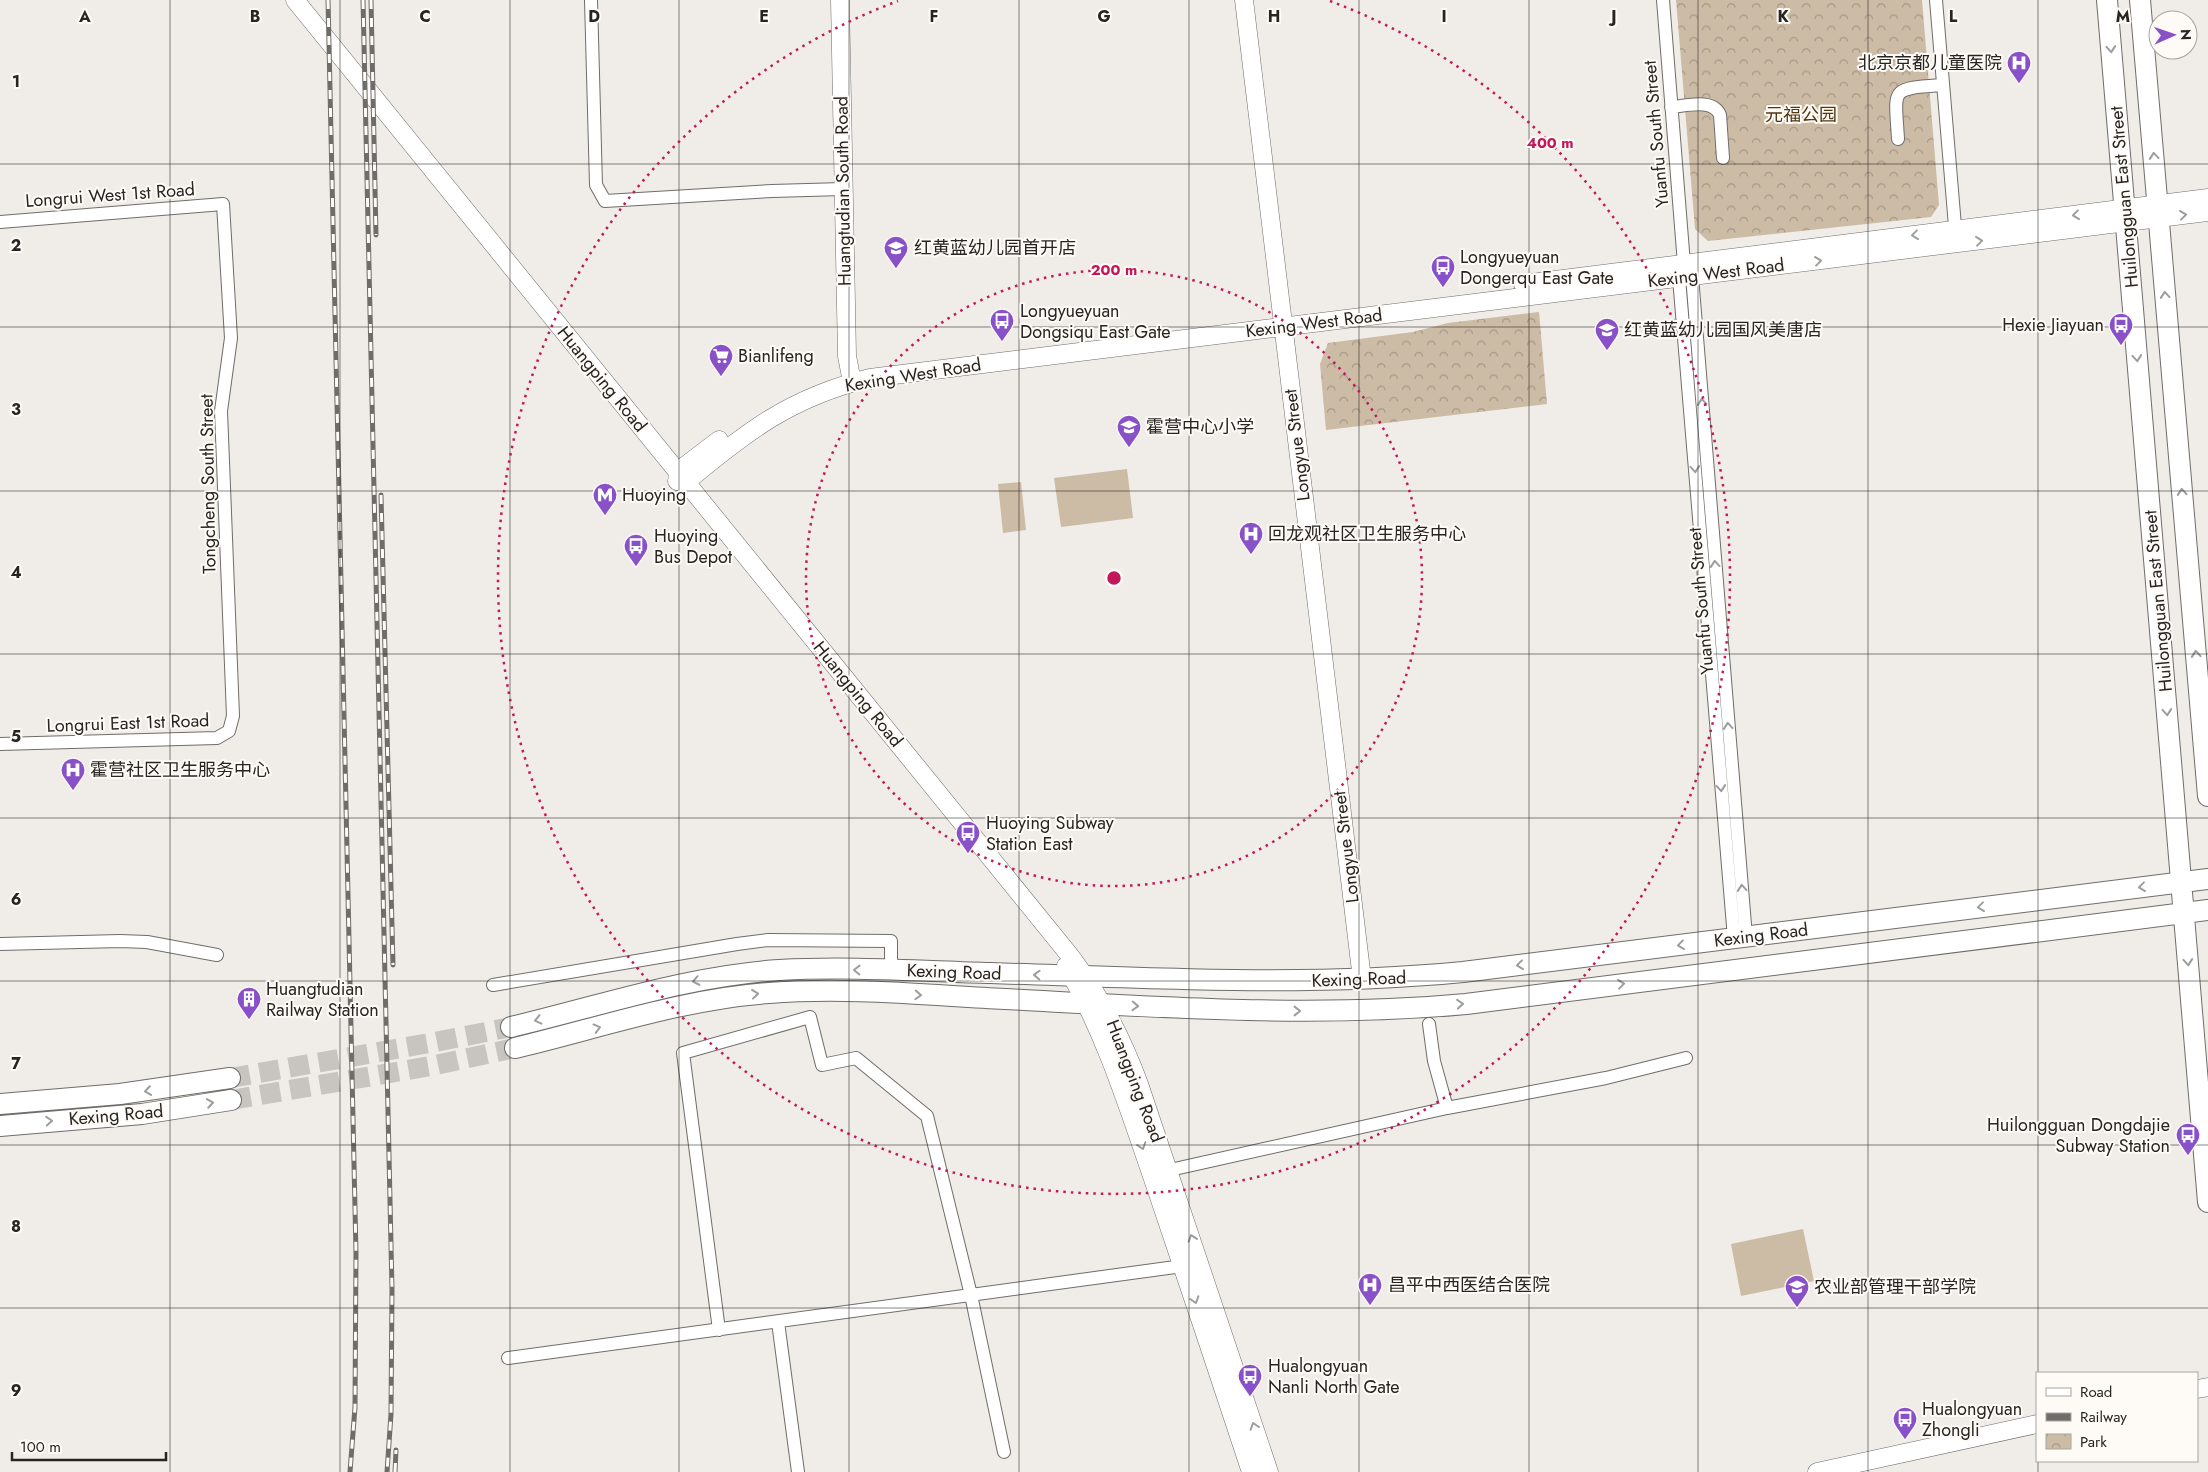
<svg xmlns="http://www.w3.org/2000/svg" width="2208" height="1472" font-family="Jost,'Noto Sans SC',sans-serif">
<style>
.green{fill:#ccbba5}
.park{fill:url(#park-crowns)}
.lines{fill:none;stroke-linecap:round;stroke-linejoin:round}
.primary-tunnel{stroke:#c8c4c0;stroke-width:20;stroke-dasharray:20 10;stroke-linecap:butt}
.street-casing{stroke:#706d69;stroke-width:14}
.secondary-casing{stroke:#706d69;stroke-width:19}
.primary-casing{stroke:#706d69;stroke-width:22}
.street{stroke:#fff;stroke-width:12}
.secondary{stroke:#fff;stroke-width:18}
.primary{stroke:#fff;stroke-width:20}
.rail-casing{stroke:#6f6d6a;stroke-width:5}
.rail{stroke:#fefaf5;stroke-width:3;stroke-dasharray:9;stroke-linecap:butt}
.oneway{stroke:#9d9d9c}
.grid{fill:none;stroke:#262523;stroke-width:1;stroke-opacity:0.55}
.ring{fill:none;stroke:#c2185b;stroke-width:2.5;stroke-dasharray:2.5 5}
.labels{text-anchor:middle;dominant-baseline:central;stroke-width:4;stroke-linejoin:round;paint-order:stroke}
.poi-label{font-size:18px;fill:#262523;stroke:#fefaf5;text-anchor:start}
.park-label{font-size:18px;fill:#513712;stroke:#fefaf5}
.street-label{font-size:18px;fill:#262523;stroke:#fefaf5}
.grid-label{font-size:16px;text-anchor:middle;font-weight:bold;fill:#262523;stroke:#fefaf5;stroke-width:4;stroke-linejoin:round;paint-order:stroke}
.centre{fill:#c2185b;stroke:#fefaf5;stroke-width:2.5}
.ring-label{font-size:15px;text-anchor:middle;font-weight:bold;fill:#c2185b;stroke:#fefaf5;stroke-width:4;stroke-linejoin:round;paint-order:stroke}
</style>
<defs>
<pattern id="park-crowns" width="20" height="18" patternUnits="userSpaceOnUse" patternTransform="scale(1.25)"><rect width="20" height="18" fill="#ccbba5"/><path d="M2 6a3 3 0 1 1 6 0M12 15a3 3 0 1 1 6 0" fill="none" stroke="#a59886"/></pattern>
</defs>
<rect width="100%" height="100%" fill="#f0ece7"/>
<path class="green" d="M 1127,469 L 1133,518 L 1061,527 L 1054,478 Z
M 1021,482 L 1026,530 L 1003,533 L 998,484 Z
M 1803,1229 L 1814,1281 L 1741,1296 L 1731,1244 Z"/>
<path class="park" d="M 1676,0 L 1922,0 L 1939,205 L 1931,217 L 1708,241 L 1695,229 Z
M 1539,312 L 1547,404 L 1326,430 L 1320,364 L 1328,343 L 1413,332 L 1448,323 Z"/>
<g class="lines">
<path class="primary-tunnel" d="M 230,1078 L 430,1043 L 511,1027
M 231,1100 L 431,1066 L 515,1048"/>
<defs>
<path id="street" d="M 591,0 L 596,185 L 605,201 L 772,191 L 843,189
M 1663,0 L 1684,264 L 1679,278 L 1734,938
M 1936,0 L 1956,238
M 1671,107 C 1686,106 1713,98 1720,115 L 1723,158
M 1898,139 C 1895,87 1889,89 1943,85
M 0,222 L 223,204 L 231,338 L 221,411 L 233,716 L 229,731 L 217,738 L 0,744
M 1688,270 L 1692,276 L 1746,937
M 0,944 L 120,941 L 147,942 L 217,955
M 493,985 L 737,944 L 768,940 L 891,941 L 891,970
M 1429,1024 L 1434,1061 L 1447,1108
M 1161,1172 L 1447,1108 L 1606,1078 L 1686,1058
M 778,1322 L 798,1472
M 719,1330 L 683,1053 L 810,1017 L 822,1065 L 856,1058 L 927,1116 L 971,1295 L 1004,1452
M 508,1358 L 1190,1265"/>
<path id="secondary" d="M 295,0 L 1071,957 C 1101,997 1122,1038 1139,1084 L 1269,1472
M 840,0 L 847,356 L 852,382
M 1244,0 L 1362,979
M 1523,284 L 2208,198
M 677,472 L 719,440
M 677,481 L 686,482 C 746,432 791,397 870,378 L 2208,212
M 1066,966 C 1105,1033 1127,1104 1152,1176 C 1186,1275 1218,1373 1251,1472
M 2197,1389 L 2208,1387
M 1817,1472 L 2037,1424"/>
<path id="primary" d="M 2107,0 L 2208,1202
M 2140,0 L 2208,796
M 511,1027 C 600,1006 687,976 779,970 C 849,966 921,971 991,973 C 1149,978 1306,987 1463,972 L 2208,879
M 515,1048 C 599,1028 683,999 769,993 C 847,987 926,995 1005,999 C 1159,1007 1313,1018 1466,1004 L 2208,910
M 0,1104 L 120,1094 L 230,1078
M 0,1126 L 142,1114 L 231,1100"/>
</defs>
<use href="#street" class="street-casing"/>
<use href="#secondary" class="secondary-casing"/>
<use href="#primary" class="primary-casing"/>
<use href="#street" class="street"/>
<use href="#secondary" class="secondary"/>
<use href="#primary" class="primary"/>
<defs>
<path id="rail" d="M 328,0 L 356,1253 L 355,1407 L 350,1472
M 363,0 L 392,1289 L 391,1414 L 387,1472
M 371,0 L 376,235
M 381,495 L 393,965
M 395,1472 L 396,1450"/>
</defs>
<use href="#rail" class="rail-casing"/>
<use href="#rail" class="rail"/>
</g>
<defs><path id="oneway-chevron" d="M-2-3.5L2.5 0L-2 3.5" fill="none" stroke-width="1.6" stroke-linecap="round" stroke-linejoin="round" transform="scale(1.25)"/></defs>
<g class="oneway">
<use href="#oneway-chevron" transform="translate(2111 49) rotate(85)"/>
<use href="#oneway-chevron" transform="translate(2154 156) rotate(-95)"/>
<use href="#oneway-chevron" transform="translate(2076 215) rotate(173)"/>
<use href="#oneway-chevron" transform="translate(2183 215) rotate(-7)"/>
<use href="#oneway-chevron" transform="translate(1915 235) rotate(173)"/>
<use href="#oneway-chevron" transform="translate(1979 241) rotate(-7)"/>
<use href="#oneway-chevron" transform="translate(1818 261) rotate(-7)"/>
<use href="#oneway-chevron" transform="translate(2165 295) rotate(-95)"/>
<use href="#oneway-chevron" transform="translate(2137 358) rotate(85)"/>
<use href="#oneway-chevron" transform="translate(1702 402) rotate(-95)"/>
<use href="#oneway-chevron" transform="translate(1695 469) rotate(85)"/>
<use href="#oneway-chevron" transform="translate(2182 492) rotate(-95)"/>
<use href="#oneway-chevron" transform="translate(1715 564) rotate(-95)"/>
<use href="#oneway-chevron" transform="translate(2196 654) rotate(-95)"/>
<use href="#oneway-chevron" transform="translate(2167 712) rotate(85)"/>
<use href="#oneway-chevron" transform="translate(1728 726) rotate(-95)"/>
<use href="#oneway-chevron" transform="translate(1721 788) rotate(85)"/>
<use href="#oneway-chevron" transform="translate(2142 887) rotate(173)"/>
<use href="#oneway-chevron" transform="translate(1742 888) rotate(-95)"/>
<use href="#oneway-chevron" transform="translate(1981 907) rotate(173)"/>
<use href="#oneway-chevron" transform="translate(1681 945) rotate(173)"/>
<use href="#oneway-chevron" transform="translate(2188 962) rotate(85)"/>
<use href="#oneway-chevron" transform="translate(1520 965) rotate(173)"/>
<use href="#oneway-chevron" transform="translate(857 970) rotate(-179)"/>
<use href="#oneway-chevron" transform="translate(1037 975) rotate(-178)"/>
<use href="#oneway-chevron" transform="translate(696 981) rotate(168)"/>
<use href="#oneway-chevron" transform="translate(1621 984) rotate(-7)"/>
<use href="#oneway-chevron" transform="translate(755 994) rotate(-6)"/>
<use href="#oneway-chevron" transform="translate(918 995) rotate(3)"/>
<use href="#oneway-chevron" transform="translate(1460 1004) rotate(-5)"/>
<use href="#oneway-chevron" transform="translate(1135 1006) rotate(2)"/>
<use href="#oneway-chevron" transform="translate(1297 1011)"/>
<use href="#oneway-chevron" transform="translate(538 1020) rotate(167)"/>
<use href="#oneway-chevron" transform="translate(597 1028) rotate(-15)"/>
<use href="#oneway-chevron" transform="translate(148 1091) rotate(172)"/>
<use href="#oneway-chevron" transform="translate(210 1103) rotate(-9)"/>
<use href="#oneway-chevron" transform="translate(49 1121) rotate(-4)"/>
<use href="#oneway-chevron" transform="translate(1142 1146) rotate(72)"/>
<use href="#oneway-chevron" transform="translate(1192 1238) rotate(-109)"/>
<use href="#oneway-chevron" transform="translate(1195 1300) rotate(72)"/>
<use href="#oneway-chevron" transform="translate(1254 1426) rotate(-108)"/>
</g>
<path class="grid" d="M 170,0 L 170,1472M 340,0 L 340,1472M 510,0 L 510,1472M 679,0 L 679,1472M 849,0 L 849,1472M 1019,0 L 1019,1472M 1189,0 L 1189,1472M 1359,0 L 1359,1472M 1529,0 L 1529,1472M 1698,0 L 1698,1472M 1868,0 L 1868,1472M 2038,0 L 2038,1373M 0,164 L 2208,164M 0,327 L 2208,327M 0,491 L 2208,491M 0,654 L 2208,654M 0,818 L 2208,818M 0,981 L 2208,981M 0,1145 L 2208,1145M 0,1308 L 2208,1308M 2038,1461 L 2038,1472"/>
<g class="ring">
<circle cx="1114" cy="578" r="308"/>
<path d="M1330 1A616 616 0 1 1 898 1"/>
</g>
<defs>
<symbol id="hospital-pin" viewBox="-11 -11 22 30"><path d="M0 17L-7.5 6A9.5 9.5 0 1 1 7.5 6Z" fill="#8951c8" stroke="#fefaf5"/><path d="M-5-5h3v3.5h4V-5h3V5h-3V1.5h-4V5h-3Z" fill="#fff"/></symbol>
<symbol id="school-pin" viewBox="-11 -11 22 30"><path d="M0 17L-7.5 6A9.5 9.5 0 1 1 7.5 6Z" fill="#8951c8" stroke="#fefaf5"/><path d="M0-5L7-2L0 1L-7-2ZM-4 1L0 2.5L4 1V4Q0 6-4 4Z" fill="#fff"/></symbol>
<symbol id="bus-pin" viewBox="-11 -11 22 30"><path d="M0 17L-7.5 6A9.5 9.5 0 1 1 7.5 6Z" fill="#8951c8" stroke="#fefaf5"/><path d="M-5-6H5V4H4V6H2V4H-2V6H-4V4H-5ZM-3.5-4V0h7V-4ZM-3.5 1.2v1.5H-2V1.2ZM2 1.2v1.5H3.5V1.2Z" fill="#fff"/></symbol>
<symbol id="supermarket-pin" viewBox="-11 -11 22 30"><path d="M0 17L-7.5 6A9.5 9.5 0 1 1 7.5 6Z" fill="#8951c8" stroke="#fefaf5"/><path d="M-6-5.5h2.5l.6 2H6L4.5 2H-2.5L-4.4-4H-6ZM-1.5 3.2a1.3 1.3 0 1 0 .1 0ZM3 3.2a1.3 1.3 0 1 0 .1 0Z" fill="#fff"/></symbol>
<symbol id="metro-pin" viewBox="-11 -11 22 30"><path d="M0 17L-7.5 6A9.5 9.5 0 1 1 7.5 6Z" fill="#8951c8" stroke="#fefaf5"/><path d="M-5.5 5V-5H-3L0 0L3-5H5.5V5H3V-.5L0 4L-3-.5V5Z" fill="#fff"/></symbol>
<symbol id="building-pin" viewBox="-11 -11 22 30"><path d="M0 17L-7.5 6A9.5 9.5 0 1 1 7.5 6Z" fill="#8951c8" stroke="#fefaf5"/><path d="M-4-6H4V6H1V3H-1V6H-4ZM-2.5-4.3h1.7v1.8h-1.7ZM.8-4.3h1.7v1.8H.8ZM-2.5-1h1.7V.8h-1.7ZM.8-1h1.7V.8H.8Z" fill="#fff"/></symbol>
</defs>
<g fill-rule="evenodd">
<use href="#hospital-pin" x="2005" y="49" width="28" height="38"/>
<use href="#school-pin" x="882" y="234" width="28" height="38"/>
<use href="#bus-pin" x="1429" y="253" width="28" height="38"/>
<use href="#bus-pin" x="988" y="307" width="28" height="38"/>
<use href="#bus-pin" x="2107" y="311" width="28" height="38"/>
<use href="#school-pin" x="1593" y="316" width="28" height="38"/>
<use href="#supermarket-pin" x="707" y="342" width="28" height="38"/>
<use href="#school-pin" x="1115" y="413" width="28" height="38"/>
<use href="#metro-pin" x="591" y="481" width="28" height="38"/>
<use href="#hospital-pin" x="1237" y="520" width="28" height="38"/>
<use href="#bus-pin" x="622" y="532" width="28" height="38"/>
<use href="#hospital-pin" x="59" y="756" width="28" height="38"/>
<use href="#bus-pin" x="954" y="819" width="28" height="38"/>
<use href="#building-pin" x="235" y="985" width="28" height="38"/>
<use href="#bus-pin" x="2174" y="1121" width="28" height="38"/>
<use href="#hospital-pin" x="1356" y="1271" width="28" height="38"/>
<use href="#school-pin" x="1783" y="1273" width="28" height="38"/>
<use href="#bus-pin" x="1236" y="1362" width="28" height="38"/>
<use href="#bus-pin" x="1891" y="1405" width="28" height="38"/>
</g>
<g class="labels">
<g class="poi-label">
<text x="2002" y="63" text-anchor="end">北京京都儿童医院</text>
<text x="914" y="248">红黄蓝幼儿园首开店</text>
<text x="1460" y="257">Longyueyuan<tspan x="1460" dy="21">Dongerqu East Gate</tspan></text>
<text x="1020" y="311">Longyueyuan<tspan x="1020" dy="21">Dongsiqu East Gate</tspan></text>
<text x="2104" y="325" text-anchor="end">Hexie Jiayuan</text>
<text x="1624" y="330">红黄蓝幼儿园国风美唐店</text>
<text x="738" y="356">Bianlifeng</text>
<text x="1146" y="427">霍营中心小学</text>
<text x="622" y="495">Huoying</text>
<text x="1268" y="534">回龙观社区卫生服务中心</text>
<text x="654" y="536">Huoying<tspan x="654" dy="21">Bus Depot</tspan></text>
<text x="90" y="770">霍营社区卫生服务中心</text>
<text x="986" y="823">Huoying Subway<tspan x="986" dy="21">Station East</tspan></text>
<text x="266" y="989">Huangtudian<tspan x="266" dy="21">Railway Station</tspan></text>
<text x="2170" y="1125" text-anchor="end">Huilongguan Dongdajie<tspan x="2170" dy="21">Subway Station</tspan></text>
<text x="1388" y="1285">昌平中西医结合医院</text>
<text x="1814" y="1287">农业部管理干部学院</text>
<text x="1268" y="1366">Hualongyuan<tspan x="1268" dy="21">Nanli North Gate</tspan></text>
<text x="1922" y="1409">Hualongyuan<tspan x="1922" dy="21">Zhongli</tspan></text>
</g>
<g class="park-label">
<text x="1801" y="115">元福公园</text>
</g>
<g class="street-label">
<text transform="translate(1656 134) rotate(-95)">Yuanfu South Street</text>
<text transform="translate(843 191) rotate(-91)">Huangtudian South Road</text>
<text transform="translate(110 195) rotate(-4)">Longrui West 1st Road</text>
<text transform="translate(2124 197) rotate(-95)">Huilongguan East Street</text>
<text transform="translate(1716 273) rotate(-7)">Kexing West Road</text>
<text transform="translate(1314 323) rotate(-7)">Kexing West Road</text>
<text transform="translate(913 375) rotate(-9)">Kexing West Road</text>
<text transform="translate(602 379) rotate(51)">Huangping Road</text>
<text transform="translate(1297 445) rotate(-97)">Longyue Street</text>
<text transform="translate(208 484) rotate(-91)">Tongcheng South Street</text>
<text transform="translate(1701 601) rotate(-95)">Yuanfu South Street</text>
<text transform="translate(2158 601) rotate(-95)">Huilongguan East Street</text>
<text transform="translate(858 694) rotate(51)">Huangping Road</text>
<text transform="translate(128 723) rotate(-2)">Longrui East 1st Road</text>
<text transform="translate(1346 847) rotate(-97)">Longyue Street</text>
<text transform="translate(1761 935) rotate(-7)">Kexing Road</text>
<text transform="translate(954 972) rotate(2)">Kexing Road</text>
<text transform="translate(1359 979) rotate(-2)">Kexing Road</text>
<text transform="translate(1135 1081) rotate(69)">Huangping Road</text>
<text transform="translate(116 1115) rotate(-5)">Kexing Road</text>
</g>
</g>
<g class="grid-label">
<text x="85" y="22">A</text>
<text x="255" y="22">B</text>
<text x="425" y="22">C</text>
<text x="594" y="22">D</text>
<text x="764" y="22">E</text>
<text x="934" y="22">F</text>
<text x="1104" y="22">G</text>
<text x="1274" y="22">H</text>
<text x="1444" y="22">I</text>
<text x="1614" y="22">J</text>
<text x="1783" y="22">K</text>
<text x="1953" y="22">L</text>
<text x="2123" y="22">M</text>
<text x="16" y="87">1</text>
<text x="16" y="251">2</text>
<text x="16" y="415">3</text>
<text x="16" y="578">4</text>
<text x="16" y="742">5</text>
<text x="16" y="905">6</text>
<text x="16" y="1069">7</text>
<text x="16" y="1232">8</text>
<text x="16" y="1396">9</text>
</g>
<circle cx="1114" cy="578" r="8" class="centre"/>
<g class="ring-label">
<text x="1550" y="148">400 m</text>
<text x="1114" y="275">200 m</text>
</g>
<rect x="2036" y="1372" width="162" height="90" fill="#fefaf5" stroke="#a8a5a1"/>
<rect x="2046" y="1388" width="25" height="8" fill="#ffffff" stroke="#a8a5a1"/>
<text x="2080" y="1397" font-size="15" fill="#262523">Road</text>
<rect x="2046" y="1413" width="25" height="8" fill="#6f6d6a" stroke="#a8a5a1"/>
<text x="2080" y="1422" font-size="15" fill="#262523">Railway</text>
<rect x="2046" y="1434" width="25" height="15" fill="url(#park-crowns)" stroke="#a8a5a1"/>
<text x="2080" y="1447" font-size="15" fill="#262523">Park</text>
<g transform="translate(2173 35) rotate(88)"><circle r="24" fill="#fefaf5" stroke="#a8a5a1"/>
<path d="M0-4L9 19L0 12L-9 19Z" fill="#8951c8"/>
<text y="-8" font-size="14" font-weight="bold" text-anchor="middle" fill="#262523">N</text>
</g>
<path d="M12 1452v8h154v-8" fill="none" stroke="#262523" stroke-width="2.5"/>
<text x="20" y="1452" font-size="15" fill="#262523" stroke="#fefaf5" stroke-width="4" paint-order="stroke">100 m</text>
</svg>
